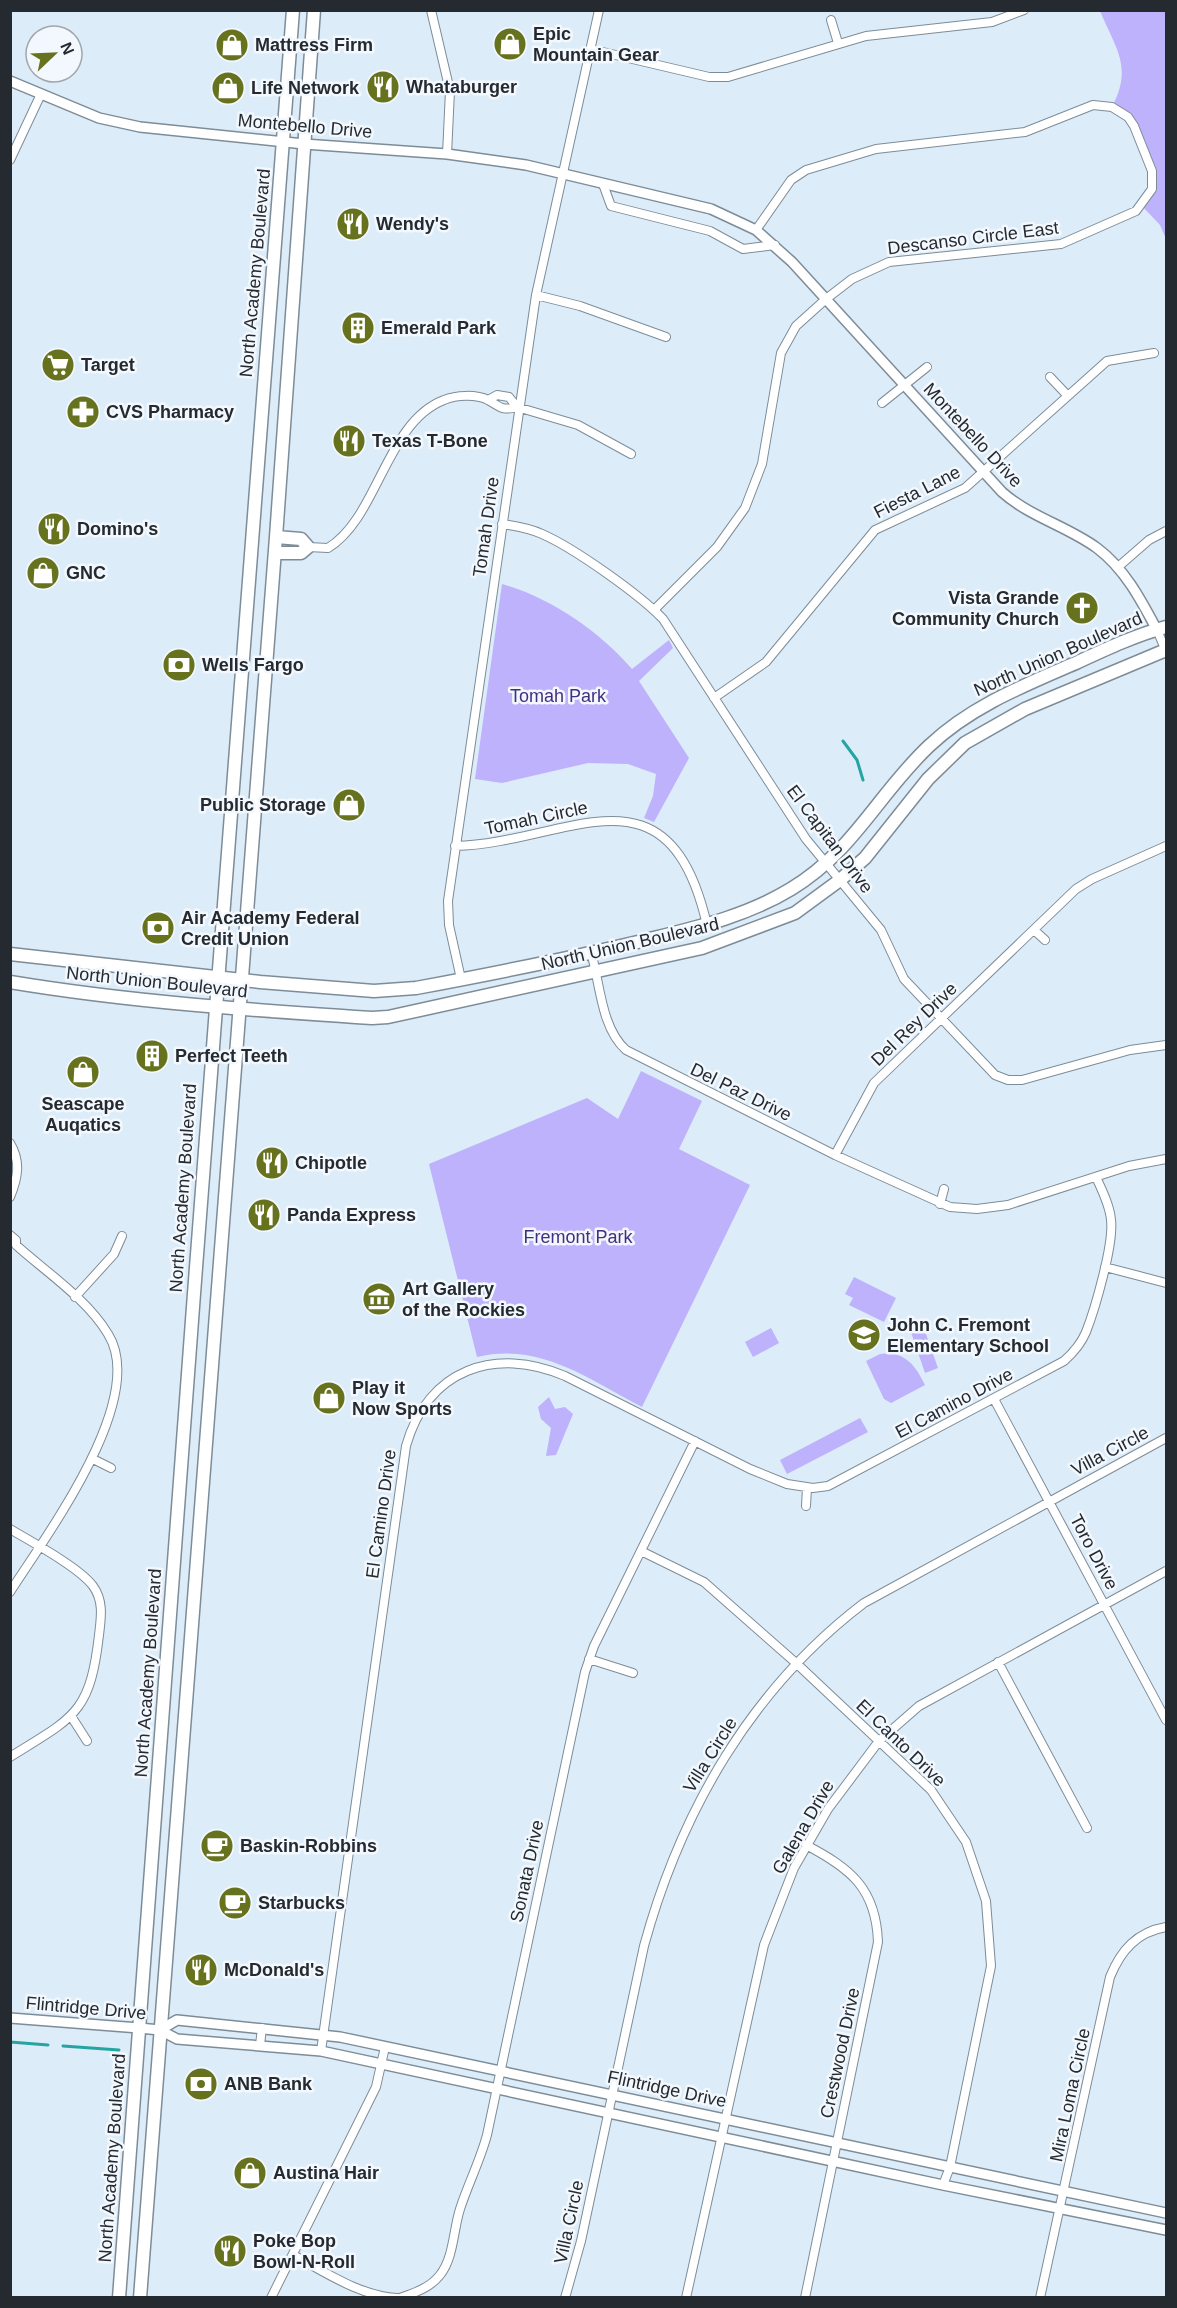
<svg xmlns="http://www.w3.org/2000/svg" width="1177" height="2308" font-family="Helvetica,sans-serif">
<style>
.green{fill:#bdb2fb}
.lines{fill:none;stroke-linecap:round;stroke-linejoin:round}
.stream{stroke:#25a5a1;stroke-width:3}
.minor-casing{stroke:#7d8c97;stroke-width:10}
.tertiary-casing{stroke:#7d8c97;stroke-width:12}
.primary-casing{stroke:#7d8c97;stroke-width:15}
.trunk-casing{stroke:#7d8c97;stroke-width:15}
.minor{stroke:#fff;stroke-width:8}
.tertiary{stroke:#fff;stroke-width:9}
.primary{stroke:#fff;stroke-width:12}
.trunk{stroke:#fff;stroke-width:12}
.labels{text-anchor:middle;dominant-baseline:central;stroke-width:5;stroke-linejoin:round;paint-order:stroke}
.poi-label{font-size:18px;font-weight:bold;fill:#242a2f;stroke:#f2f8fd;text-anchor:start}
.street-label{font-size:18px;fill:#242a2f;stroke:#f2f8fd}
.park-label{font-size:18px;fill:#442e82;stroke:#f2f8fd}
</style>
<rect width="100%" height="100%" fill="#ddecf9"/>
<path class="green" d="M 1100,11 L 1166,11 L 1166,239 L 1160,225 L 1142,206 L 1153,179 L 1134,126 L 1112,107 C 1133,67 1116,49 1100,11 Z
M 502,584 C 551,598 599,631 632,669 L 669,640 L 673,648 L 639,681 L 689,758 L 654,822 L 644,818 L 653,796 L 656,774 L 628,764 L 588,763 L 502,783 L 475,779 Z
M 641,1071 L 702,1101 L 679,1149 L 750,1185 L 642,1407 C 588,1379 540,1342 477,1357 L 429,1164 L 587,1098 L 618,1119 Z
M 854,1277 L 896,1298 L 884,1322 L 849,1305 L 853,1298 L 845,1294 Z
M 771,1328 L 779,1343 L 753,1357 L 745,1342 Z
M 918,1328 L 926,1334 L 938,1368 L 925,1373 L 911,1332 Z
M 891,1353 C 910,1357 917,1369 925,1385 L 891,1403 L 884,1399 L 866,1361 L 880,1354 Z
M 549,1397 L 555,1409 L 565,1407 L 573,1414 L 556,1455 L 546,1456 L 551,1428 L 541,1419 L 538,1407 Z
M 860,1418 L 868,1432 L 787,1474 L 780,1460 Z"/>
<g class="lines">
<path class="stream" d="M 843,741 L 857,760 L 863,780
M 10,2042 L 48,2045
M 63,2046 L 119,2050"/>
<defs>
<path id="minor" d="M 431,10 L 450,91 L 447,154
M 831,20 L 838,43
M 590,49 L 709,77 L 728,77 L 866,36 L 992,22 L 1024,10
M 10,160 L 41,94
M 603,184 L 611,206 L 710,231 L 743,249 L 775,245
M 536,295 L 580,306 L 666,337
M 1050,377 L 1067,395
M 488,400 L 497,395 L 509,397 L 517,407 L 578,425 L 631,454
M 882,403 L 927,367
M 502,524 C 516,526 529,528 542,534 C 574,548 639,594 663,619 L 806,839 L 881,930 L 904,979 L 995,1075 L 1008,1080 L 1022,1080 L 1130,1050 L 1166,1045
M 308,547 L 328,548 C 378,518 386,422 444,400 C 456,395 476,394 488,400 C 501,407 501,411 517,407
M 1118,567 L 1149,540 L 1166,531
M 654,610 L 717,547 L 745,508 L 762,464 L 781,353 L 796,326 L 826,299 L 852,279 L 889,262 L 1061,244 L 1136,211 L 1152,189 L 1152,171 L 1134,126 L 1128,117 L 1112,107 L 1093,105 L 1025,132 L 876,149 L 806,170 L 791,180 L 756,230
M 1157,630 L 1166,651
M 714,698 L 766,662 L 875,530 L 965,488 L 1107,361 L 1154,353
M 455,846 C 568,843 668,756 707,925
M 1034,930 L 1045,940
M 591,952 C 600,983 601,1028 626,1050 L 835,1155 L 950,1207 L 977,1209 L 1008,1205 L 1129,1166 L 1166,1159
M 461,979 L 449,925 L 448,901 L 536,295 L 599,10
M 10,1143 C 21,1161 18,1178 10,1197
M 835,1155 L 874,1083 L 1076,889 L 1092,879 L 1166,846
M 940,1204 L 944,1189
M 10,1235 L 16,1240 L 16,1245 C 46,1272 87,1299 108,1334 C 149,1399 45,1537 10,1592
M 1105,1267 L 1166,1283
M 75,1297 L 114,1254 L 122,1236
M 994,1399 L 1166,1720
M 93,1459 L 111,1468
M 806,1506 L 807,1488
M 10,1529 C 32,1542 80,1568 93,1586 C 104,1601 101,1618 99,1635 C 90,1714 74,1717 10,1757
M 641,1551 L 704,1582 L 796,1663 L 931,1790 L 966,1842 L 986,1901 L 991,1966 L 950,2167 L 943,2185
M 589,1659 L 633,1673
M 998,1662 L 1087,1828
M 71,1716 L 87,1741
M 260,2045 L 262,2028
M 321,2051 L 406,1446 C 428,1369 495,1346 565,1376 L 750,1469 L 787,1484 L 813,1488 L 828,1486 L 1064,1361 C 1073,1353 1081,1344 1086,1332 C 1095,1309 1114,1244 1111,1220 C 1110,1206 1102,1190 1096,1177
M 293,2255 C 325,2272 360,2296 397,2298
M 271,2298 L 376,2087 L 385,2047
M 400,2298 C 414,2293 430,2288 440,2275 C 454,2257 453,2231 460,2209 C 468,2184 480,2161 487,2135 L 585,1672 L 594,1646 L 695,1441
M 565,2298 L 581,2241 L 644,1946 C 681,1811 751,1689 864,1603 L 1166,1438
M 686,2298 L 764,1945 L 794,1868 L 828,1809 L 879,1741 L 919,1706 L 1166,1571
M 805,2298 L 878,1942 C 876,1888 850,1868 806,1845
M 1040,2298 L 1110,1977 C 1121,1950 1137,1932 1166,1927"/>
<path id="tertiary" d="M 10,81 L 99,118 L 140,127 L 304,144 L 447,154 L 526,165 L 711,209 L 756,230 L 792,262 L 1002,492 C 1030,517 1067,526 1097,548 C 1125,569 1141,600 1157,630
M 10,2018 L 139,2028 L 160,2030 L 177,2039 L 321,2051 L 943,2185 L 1166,2230
M 160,2030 L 177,2020 L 340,2037 L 1166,2213"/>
<path id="primary" d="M 10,954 L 260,982 L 374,991 L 416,988 C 491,974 567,959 642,941 C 694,928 745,917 791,889 C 854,851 878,794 929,746 C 971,706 1025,685 1078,662 C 1106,649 1136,635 1166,627
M 10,982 C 130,1002 251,1010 372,1018 L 388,1017 L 702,948 L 795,913 L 840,880 L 865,858 L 928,779 L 965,743 L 1025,709 L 1166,650"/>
<path id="trunk" d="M 275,553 L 301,553 L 308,547 L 301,539 L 276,537
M 119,2298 C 176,1535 232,773 293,10
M 140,2298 L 276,537 L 314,10"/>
</defs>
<use href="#minor" class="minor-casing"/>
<use href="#tertiary" class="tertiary-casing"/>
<use href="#primary" class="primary-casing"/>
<use href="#trunk" class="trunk-casing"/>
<use href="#minor" class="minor"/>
<use href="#tertiary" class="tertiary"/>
<use href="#primary" class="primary"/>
<use href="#trunk" class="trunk"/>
</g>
<defs>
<symbol id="shop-disc" viewBox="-11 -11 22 22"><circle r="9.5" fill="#66721d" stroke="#f2f8fd"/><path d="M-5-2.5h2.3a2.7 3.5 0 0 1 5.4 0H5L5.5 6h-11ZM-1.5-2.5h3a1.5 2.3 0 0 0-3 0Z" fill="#fff"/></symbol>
<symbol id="restaurant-disc" viewBox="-11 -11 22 22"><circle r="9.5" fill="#66721d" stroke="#f2f8fd"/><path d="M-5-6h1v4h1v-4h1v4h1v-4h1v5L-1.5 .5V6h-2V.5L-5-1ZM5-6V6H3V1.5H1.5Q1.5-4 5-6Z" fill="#fff"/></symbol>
<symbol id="building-disc" viewBox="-11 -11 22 22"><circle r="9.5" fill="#66721d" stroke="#f2f8fd"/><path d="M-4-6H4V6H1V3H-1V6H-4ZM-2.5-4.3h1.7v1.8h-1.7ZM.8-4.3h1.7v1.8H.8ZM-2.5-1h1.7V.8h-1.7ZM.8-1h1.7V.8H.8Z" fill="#fff"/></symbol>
<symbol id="supermarket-disc" viewBox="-11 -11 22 22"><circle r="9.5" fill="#66721d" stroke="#f2f8fd"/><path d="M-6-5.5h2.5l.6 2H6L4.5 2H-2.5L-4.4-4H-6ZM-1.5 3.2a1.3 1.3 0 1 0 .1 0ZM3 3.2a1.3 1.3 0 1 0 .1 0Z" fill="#fff"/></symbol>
<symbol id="pharmacy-disc" viewBox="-11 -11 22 22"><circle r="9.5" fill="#66721d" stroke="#f2f8fd"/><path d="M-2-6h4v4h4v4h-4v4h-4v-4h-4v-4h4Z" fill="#fff"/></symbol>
<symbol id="church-disc" viewBox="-11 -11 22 22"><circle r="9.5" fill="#66721d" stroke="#f2f8fd"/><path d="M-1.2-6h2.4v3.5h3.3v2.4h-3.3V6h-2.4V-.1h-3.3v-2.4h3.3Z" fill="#fff"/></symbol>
<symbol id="bank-disc" viewBox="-11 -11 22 22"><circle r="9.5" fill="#66721d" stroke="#f2f8fd"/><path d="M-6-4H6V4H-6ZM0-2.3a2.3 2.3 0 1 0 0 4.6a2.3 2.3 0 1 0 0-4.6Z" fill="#fff"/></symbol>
<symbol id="museum-disc" viewBox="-11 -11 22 22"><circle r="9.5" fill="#66721d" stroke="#f2f8fd"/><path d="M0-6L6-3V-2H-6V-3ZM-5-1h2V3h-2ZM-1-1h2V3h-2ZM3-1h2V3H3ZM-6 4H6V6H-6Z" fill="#fff"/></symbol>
<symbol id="school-disc" viewBox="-11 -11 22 22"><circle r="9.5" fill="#66721d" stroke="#f2f8fd"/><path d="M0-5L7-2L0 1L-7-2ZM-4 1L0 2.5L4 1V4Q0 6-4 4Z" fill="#fff"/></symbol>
<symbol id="cafe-disc" viewBox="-11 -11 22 22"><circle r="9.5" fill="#66721d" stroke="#f2f8fd"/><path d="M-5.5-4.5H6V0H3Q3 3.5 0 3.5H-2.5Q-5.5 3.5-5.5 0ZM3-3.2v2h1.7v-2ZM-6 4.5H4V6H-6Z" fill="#fff"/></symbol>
</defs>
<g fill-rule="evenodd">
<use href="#shop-disc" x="491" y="25" width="38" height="38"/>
<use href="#shop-disc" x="213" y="26" width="38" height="38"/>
<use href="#restaurant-disc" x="364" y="68" width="38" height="38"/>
<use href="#shop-disc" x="209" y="69" width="38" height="38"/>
<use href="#restaurant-disc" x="334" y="205" width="38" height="38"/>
<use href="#building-disc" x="339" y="309" width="38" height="38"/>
<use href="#supermarket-disc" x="39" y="346" width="38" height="38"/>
<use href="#pharmacy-disc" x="64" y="393" width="38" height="38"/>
<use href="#restaurant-disc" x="330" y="422" width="38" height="38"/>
<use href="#restaurant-disc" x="35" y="510" width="38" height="38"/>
<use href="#shop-disc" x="24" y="554" width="38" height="38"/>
<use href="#church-disc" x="1063" y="589" width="38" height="38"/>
<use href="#bank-disc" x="160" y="646" width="38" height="38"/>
<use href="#shop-disc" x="330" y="786" width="38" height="38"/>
<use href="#bank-disc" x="139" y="909" width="38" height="38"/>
<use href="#building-disc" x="133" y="1037" width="38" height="38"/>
<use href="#shop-disc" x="64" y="1053" width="38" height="38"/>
<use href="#restaurant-disc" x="253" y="1144" width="38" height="38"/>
<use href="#restaurant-disc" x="245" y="1196" width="38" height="38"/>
<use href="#museum-disc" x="360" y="1280" width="38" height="38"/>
<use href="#school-disc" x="845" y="1316" width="38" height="38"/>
<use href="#shop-disc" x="310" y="1379" width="38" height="38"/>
<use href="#cafe-disc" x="198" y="1827" width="38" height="38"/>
<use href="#cafe-disc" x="216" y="1884" width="38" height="38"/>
<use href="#restaurant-disc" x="182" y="1951" width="38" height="38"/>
<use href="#bank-disc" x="182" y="2065" width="38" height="38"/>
<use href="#shop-disc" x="231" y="2154" width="38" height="38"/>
<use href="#restaurant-disc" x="211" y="2232" width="38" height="38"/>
</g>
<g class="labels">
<g class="poi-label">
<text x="533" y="34">Epic<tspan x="533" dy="21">Mountain Gear</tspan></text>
<text x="255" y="45">Mattress Firm</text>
<text x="406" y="87">Whataburger</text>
<text x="251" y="88">Life Network</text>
<text x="376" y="224">Wendy's</text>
<text x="381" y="328">Emerald Park</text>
<text x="81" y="365">Target</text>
<text x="106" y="412">CVS Pharmacy</text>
<text x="372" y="441">Texas T-Bone</text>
<text x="77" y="529">Domino's</text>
<text x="66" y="573">GNC</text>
<text x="1059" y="598" text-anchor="end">Vista Grande<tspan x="1059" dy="21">Community Church</tspan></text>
<text x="202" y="665">Wells Fargo</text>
<text x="326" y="805" text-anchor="end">Public Storage</text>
<text x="181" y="918">Air Academy Federal<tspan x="181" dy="21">Credit Union</tspan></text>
<text x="175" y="1056">Perfect Teeth</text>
<text x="83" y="1104" text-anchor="middle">Seascape<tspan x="83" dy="21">Auqatics</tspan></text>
<text x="295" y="1163">Chipotle</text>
<text x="287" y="1215">Panda Express</text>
<text x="402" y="1289">Art Gallery<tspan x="402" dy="21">of the Rockies</tspan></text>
<text x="887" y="1325">John C. Fremont<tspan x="887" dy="21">Elementary School</tspan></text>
<text x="352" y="1388">Play it<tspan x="352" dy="21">Now Sports</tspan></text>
<text x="240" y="1846">Baskin-Robbins</text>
<text x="258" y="1903">Starbucks</text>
<text x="224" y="1970">McDonald's</text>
<text x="224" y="2084">ANB Bank</text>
<text x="273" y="2173">Austina Hair</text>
<text x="253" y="2241">Poke Bop<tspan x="253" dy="21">Bowl-N-Roll</tspan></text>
</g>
<g class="street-label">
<text transform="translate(305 126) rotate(5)">Montebello Drive</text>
<text transform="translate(973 238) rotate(-7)">Descanso Circle East</text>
<text transform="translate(255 273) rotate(-85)">North Academy Boulevard</text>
<text transform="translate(973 435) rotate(47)">Montebello Drive</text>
<text transform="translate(917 492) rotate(-27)">Fiesta Lane</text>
<text transform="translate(486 527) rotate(-82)">Tomah Drive</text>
<text transform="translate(1058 654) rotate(-24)">North Union Boulevard</text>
<text transform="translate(536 818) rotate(-12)">Tomah Circle</text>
<text transform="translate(830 839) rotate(53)">El Capitan Drive</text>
<text transform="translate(630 944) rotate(-13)">North Union Boulevard</text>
<text transform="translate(157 982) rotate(6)">North Union Boulevard</text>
<text transform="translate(914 1024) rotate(-44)">Del Rey Drive</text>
<text transform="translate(741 1092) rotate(26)">Del Paz Drive</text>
<text transform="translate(183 1188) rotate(-86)">North Academy Boulevard</text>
<text transform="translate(954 1403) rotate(-28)">El Camino Drive</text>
<text transform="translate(1110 1451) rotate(-28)">Villa Circle</text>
<text transform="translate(381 1514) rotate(-82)">El Camino Drive</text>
<text transform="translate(1094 1552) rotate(62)">Toro Drive</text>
<text transform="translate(148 1673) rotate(-86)">North Academy Boulevard</text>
<text transform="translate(901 1743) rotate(44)">El Canto Drive</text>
<text transform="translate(710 1755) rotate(-58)">Villa Circle</text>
<text transform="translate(803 1827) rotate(-60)">Galena Drive</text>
<text transform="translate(527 1871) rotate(-78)">Sonata Drive</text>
<text transform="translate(86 2008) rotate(5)">Flintridge Drive</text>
<text transform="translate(840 2053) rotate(-78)">Crestwood Drive</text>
<text transform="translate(667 2089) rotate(12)">Flintridge Drive</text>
<text transform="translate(1070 2095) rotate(-78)">Mira Loma Circle</text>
<text transform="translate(112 2158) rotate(-86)">North Academy Boulevard</text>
<text transform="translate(569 2222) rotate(-78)">Villa Circle</text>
</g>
<g class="park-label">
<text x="558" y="696">Tomah Park</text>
<text x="578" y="1237">Fremont Park</text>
</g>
</g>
<rect width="1177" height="2308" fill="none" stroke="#242a2f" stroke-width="24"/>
<g transform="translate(54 54) rotate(67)"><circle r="28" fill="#f2f8fd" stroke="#a0a6ab" stroke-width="1.5"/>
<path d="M0-4.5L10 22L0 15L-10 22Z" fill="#66721d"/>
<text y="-9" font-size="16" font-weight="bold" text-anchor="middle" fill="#242a2f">N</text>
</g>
</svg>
